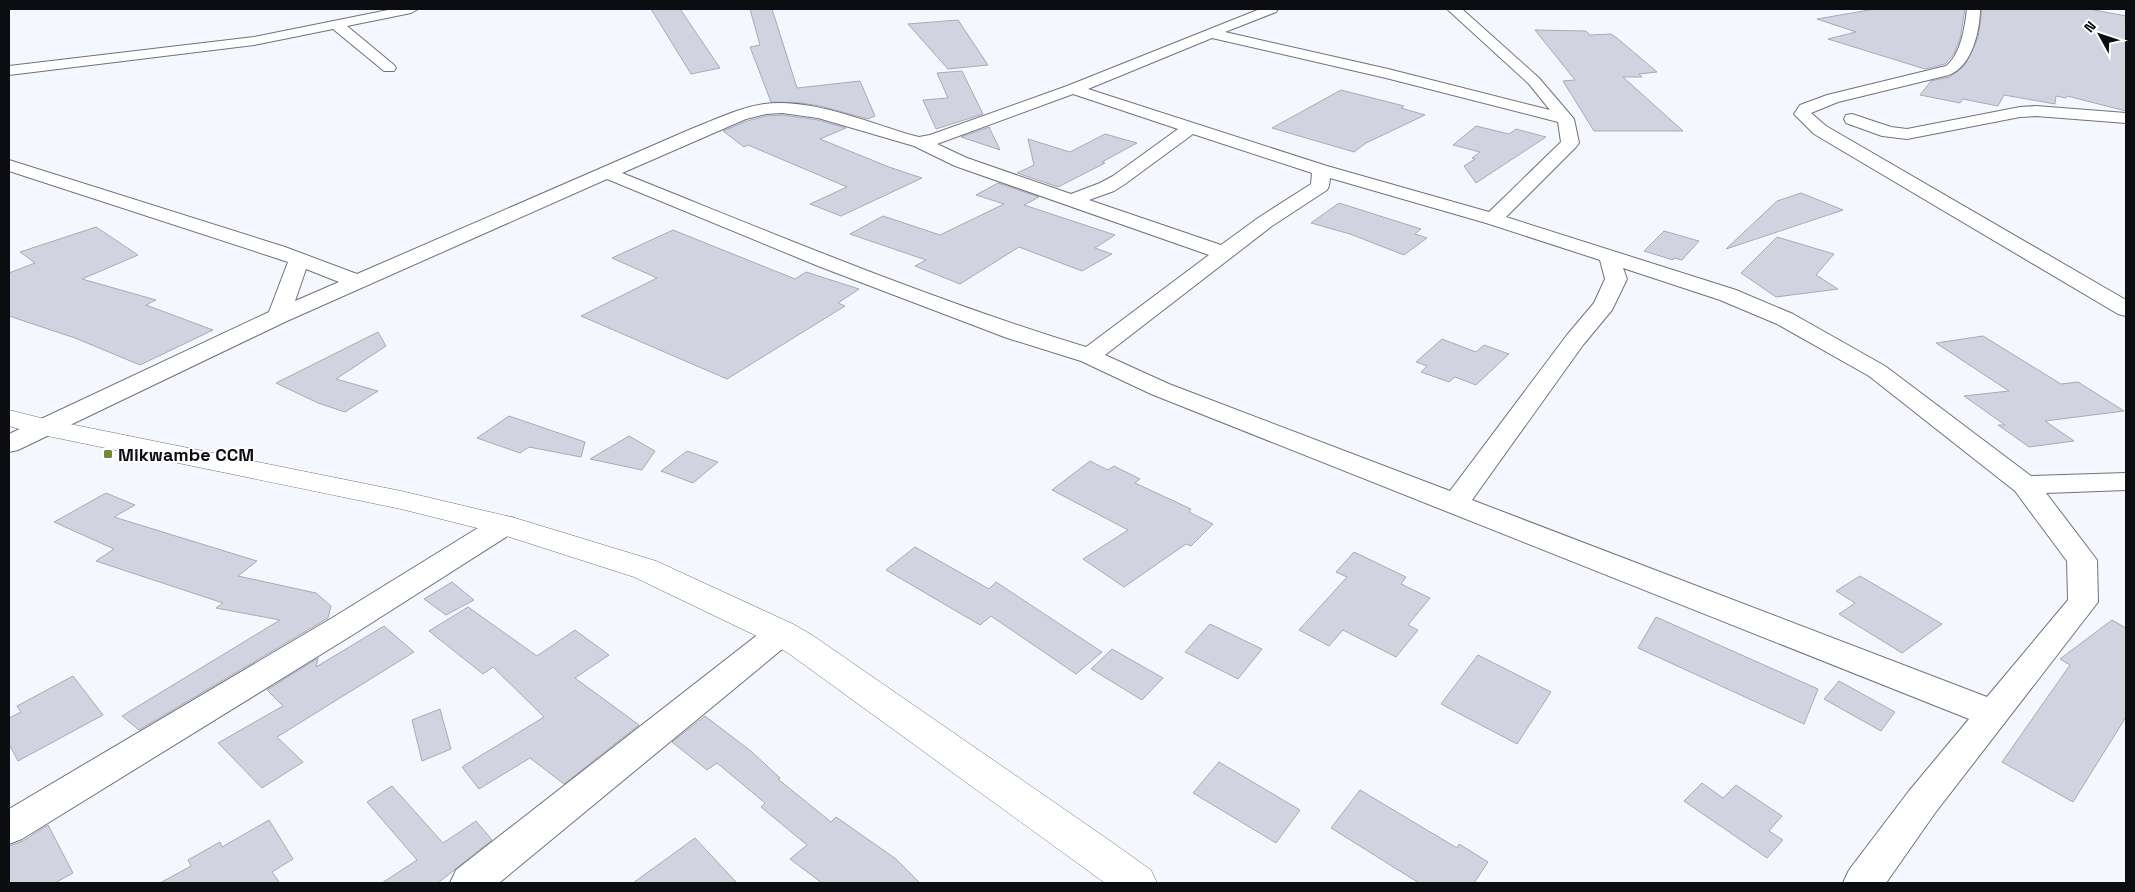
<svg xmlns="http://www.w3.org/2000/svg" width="2135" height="892" font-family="'Space Grotesk',sans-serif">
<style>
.building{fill:#d1d4e0;stroke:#a7abb6}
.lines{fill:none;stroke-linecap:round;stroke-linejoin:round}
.street-casing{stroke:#6f727d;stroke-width:2}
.secondary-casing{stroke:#6f727d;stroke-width:1}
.street{fill:#fff;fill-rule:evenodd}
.secondary{fill:#fff;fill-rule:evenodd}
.poi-dot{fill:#758838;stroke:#fff;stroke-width:2}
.labels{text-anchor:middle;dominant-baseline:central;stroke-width:4;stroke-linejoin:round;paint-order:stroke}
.poi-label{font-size:18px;font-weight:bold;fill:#0c0d11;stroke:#fff;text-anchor:start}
</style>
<rect width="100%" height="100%" fill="#f5f7fe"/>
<path class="building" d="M 651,9 L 680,9 L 720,68 L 691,74 Z
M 750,9 L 772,9 L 797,88 L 860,81 L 875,116 L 868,119 L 820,106 L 801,103 L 771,102 L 750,47 L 760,45 Z
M 1875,9 L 1965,9 L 1960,39 L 1954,54 L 1945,64 L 1925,69 L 1828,39 L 1856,32 L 1817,19 Z
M 1982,9 L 2089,9 L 2126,16 L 2126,111 L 2067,96 L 2066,98 L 2056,96 L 2055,104 L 2004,95 L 1998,106 L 1963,99 L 1960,103 L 1920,95 L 1931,81 L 1950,77 L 1965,65 L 1978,38 Z
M 958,20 L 988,65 L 948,69 L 908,24 Z
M 1535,30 L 1586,31 L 1590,35 L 1611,34 L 1617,38 L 1657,72 L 1639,74 L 1642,77 L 1623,77 L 1683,131 L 1594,131 L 1563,81 L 1575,80 Z
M 962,71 L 983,114 L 936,129 L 923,100 L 948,98 L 937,73 Z
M 1341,90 L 1404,106 L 1401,108 L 1425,115 L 1366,143 L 1354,152 L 1272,128 Z
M 782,115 L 818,120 L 846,128 L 820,139 L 889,167 L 922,178 L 841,216 L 810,204 L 847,187 L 748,145 L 744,147 L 723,131 L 747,121 L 766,116 Z
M 1476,126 L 1509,134 L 1516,129 L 1546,137 L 1476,183 L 1464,166 L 1475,159 L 1472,158 L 1480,152 L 1453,145 Z
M 989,127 L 1000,150 L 961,137 Z
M 1105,134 L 1137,143 L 1102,162 L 1105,163 L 1058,187 L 1017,173 L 1034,165 L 1028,139 L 1070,152 Z
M 998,183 L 1039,197 L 1024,205 L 1115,235 L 1095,248 L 1112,254 L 1082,271 L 1019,247 L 960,284 L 915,266 L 926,260 L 850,234 L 883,216 L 940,235 L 1004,204 L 976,195 Z
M 1801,193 L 1843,210 L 1726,249 L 1777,201 Z
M 1339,203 L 1421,229 L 1415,234 L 1427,238 L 1404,255 L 1350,234 L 1311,223 Z
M 96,227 L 138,255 L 82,279 L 156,300 L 146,305 L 213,330 L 140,365 L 75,338 L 9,316 L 9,273 L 35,263 L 20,252 Z
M 673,230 L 795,279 L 806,272 L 859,289 L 838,303 L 845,306 L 727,379 L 581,316 L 657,278 L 612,258 Z
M 1664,231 L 1699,241 L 1682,260 L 1674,258 L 1673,260 L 1644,251 Z
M 1777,237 L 1834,254 L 1816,275 L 1838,289 L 1776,297 L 1741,273 Z
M 378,332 L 386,346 L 336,379 L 378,391 L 345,412 L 318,403 L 276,383 Z
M 1983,336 L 2061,384 L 2078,382 L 2124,411 L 2045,421 L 2074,441 L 2029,447 L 1998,425 L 2005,425 L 1964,396 L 2009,391 L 1936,343 Z
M 1442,339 L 1476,352 L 1484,345 L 1509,354 L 1476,385 L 1455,377 L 1449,382 L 1421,372 L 1427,366 L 1416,362 Z
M 509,416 L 585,442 L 581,457 L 529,447 L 520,453 L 477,438 Z
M 629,436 L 655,451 L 642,470 L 590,459 Z
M 687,451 L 718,462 L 693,483 L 661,471 Z
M 1090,461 L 1108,470 L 1114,466 L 1140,479 L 1135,483 L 1191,509 L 1189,512 L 1213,524 L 1191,546 L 1186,544 L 1124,587 L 1083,559 L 1128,530 L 1052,490 Z
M 106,493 L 135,505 L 114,517 L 257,561 L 238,576 L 316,593 L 331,606 L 328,618 L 139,730 L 122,716 L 280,620 L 216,608 L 223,603 L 96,561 L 114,549 L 54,522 Z
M 915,547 L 989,589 L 996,582 L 1102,652 L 1076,674 L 991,616 L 980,625 L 886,570 Z
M 1354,552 L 1406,577 L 1401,584 L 1430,598 L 1408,625 L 1418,630 L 1396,657 L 1343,630 L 1329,646 L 1299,630 L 1347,577 L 1336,572 Z
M 1860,576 L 1942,624 L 1902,653 L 1839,614 L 1855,603 L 1836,591 Z
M 452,582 L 474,600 L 446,615 L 424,599 Z
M 468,607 L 537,656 L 575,630 L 609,655 L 575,678 L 639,725 L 564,784 L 530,758 L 479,789 L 462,767 L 544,717 L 493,667 L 483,674 L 429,631 Z
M 1656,617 L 1818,689 L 1804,724 L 1638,648 Z
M 2112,620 L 2126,628 L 2126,717 L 2073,802 L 2002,762 L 2070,665 L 2060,659 Z
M 1210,624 L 1262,649 L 1238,679 L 1185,652 Z
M 384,626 L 414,652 L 277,737 L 303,762 L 262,788 L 218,743 L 283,706 L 267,690 L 318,658 L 316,667 Z
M 1112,649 L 1163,678 L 1142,700 L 1091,669 Z
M 1478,655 L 1551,692 L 1517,744 L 1441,704 Z
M 73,676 L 103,715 L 18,761 L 9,744 L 9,718 L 21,712 L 17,706 Z
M 1839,681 L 1895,712 L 1881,731 L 1824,699 Z
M 440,709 L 451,749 L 422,761 L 412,720 Z
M 705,716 L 752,752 L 780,778 L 778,779 L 831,822 L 836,817 L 896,859 L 920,883 L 822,883 L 790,859 L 807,845 L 761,807 L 765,803 L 717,763 L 707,770 L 672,742 Z
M 1219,762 L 1300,810 L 1276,843 L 1193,793 Z
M 1702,783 L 1723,798 L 1736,785 L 1782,816 L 1769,831 L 1783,840 L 1767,858 L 1684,801 Z
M 392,786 L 443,843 L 476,821 L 492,840 L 438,883 L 382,883 L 417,860 L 367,802 Z
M 1360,790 L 1457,848 L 1459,844 L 1488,862 L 1474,883 L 1419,883 L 1331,828 Z
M 269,820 L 293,859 L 272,872 L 280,883 L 160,883 L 191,866 L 188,860 L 220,842 L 222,847 Z
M 48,825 L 73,873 L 55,883 L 9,883 L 9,846 L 23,841 Z
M 695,838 L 737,883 L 633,883 Z"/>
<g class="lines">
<defs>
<path id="street" d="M 393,9 L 418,9 L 411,13 L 347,26 L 394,65 L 396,68 L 394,71 L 384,71 L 333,29 L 254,45 L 9,75 L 9,66 L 254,37 Z
M 1260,9 L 1278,9 L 1276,12 L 1225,32 L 1388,69 L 1550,110 L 1529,84 L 1447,9 L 1462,9 L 1539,78 L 1574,119 L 1579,143 L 1576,147 L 1506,217 L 1736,290 L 1793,314 L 1885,366 L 2031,476 L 2126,473 L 2126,490 L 2046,493 L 2097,560 L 2098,602 L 1935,813 L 1886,883 L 1843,883 L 1849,870 L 1909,791 L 1969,719 L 1151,394 L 1081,361 L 1007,338 L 818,266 L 607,179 L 287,321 L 18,450 L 9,452 L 9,434 L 269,312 L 288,262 L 9,171 L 9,160 L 285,247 L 357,274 L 691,129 C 715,120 738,108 764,104 C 811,98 867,122 911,135 L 919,137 L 930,135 L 1067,86 ZM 1212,38 L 1386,78 L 1558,122 L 1561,142 L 1489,212 L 1327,166 L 1088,89 ZM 1073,94 L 1178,129 L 1113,176 L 1100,183 L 1071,194 L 967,158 L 937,144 ZM 782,113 L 818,118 L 914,146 L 955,166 L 1209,255 L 1086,347 C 928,299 775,234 622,173 L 746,119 L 766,114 ZM 1193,134 L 1312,173 L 1311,184 L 1258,218 L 1221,245 L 1089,200 L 1114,191 L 1125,184 ZM 1330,178 L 1486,223 L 1600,260 L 1605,279 L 1594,303 L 1567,335 L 1450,491 L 1169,384 L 1105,355 L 1272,226 L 1327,190 L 1329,186 ZM 1623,268 L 1720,300 L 1777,324 L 1869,376 L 2015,491 L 2067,561 L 2068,600 L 1987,697 L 1472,500 L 1583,345 L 1612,310 L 1627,279 ZM 306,269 L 339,282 L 295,301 Z
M 1967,9 L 1980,9 C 1980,31 1972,66 1949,75 L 1838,102 L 1811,113 L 1826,126 L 2126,300 L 2126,316 L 2118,314 L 1814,134 L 1794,114 L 1800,105 L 1827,95 L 1946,66 C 1961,55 1965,26 1967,9 Z
M 2036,106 L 2126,113 L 2126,123 L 2036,116 L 2020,117 L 1907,139 L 1882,136 L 1846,123 L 1844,119 L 1846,115 L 1852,114 L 1891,127 L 1907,129 L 2020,107 Z
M 504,516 L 514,518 L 518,525 L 514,532 L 354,634 L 22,839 L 9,844 L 9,809 L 332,618 L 494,518 Z
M 781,621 L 792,625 L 797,633 L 792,641 L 499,883 L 450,883 L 456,870 L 770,625 Z"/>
<path id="secondary" d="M 9,410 L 45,419 L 401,491 L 515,518 L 656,561 L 793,624 L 812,635 L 1106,838 L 1151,870 L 1157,883 L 1105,883 L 788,653 L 769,642 L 634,577 L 497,533 L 401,509 L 33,433 L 9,426 Z"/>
</defs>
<use href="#street" class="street-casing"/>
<use href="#secondary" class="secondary-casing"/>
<use href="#street" class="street"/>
<use href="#secondary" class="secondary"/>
</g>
<rect class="poi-dot" x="103" y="449" width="10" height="10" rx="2.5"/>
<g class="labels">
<g class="poi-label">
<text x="118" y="454">Mikwambe CCM</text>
</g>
</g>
<rect width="2135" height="892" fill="none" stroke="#0c0d11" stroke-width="20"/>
<g transform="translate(2100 35) rotate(310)" stroke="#ffffff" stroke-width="4" paint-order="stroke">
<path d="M0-4L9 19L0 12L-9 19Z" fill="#0c0d11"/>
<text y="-8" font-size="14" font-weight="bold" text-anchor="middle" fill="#0c0d11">N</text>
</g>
</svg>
